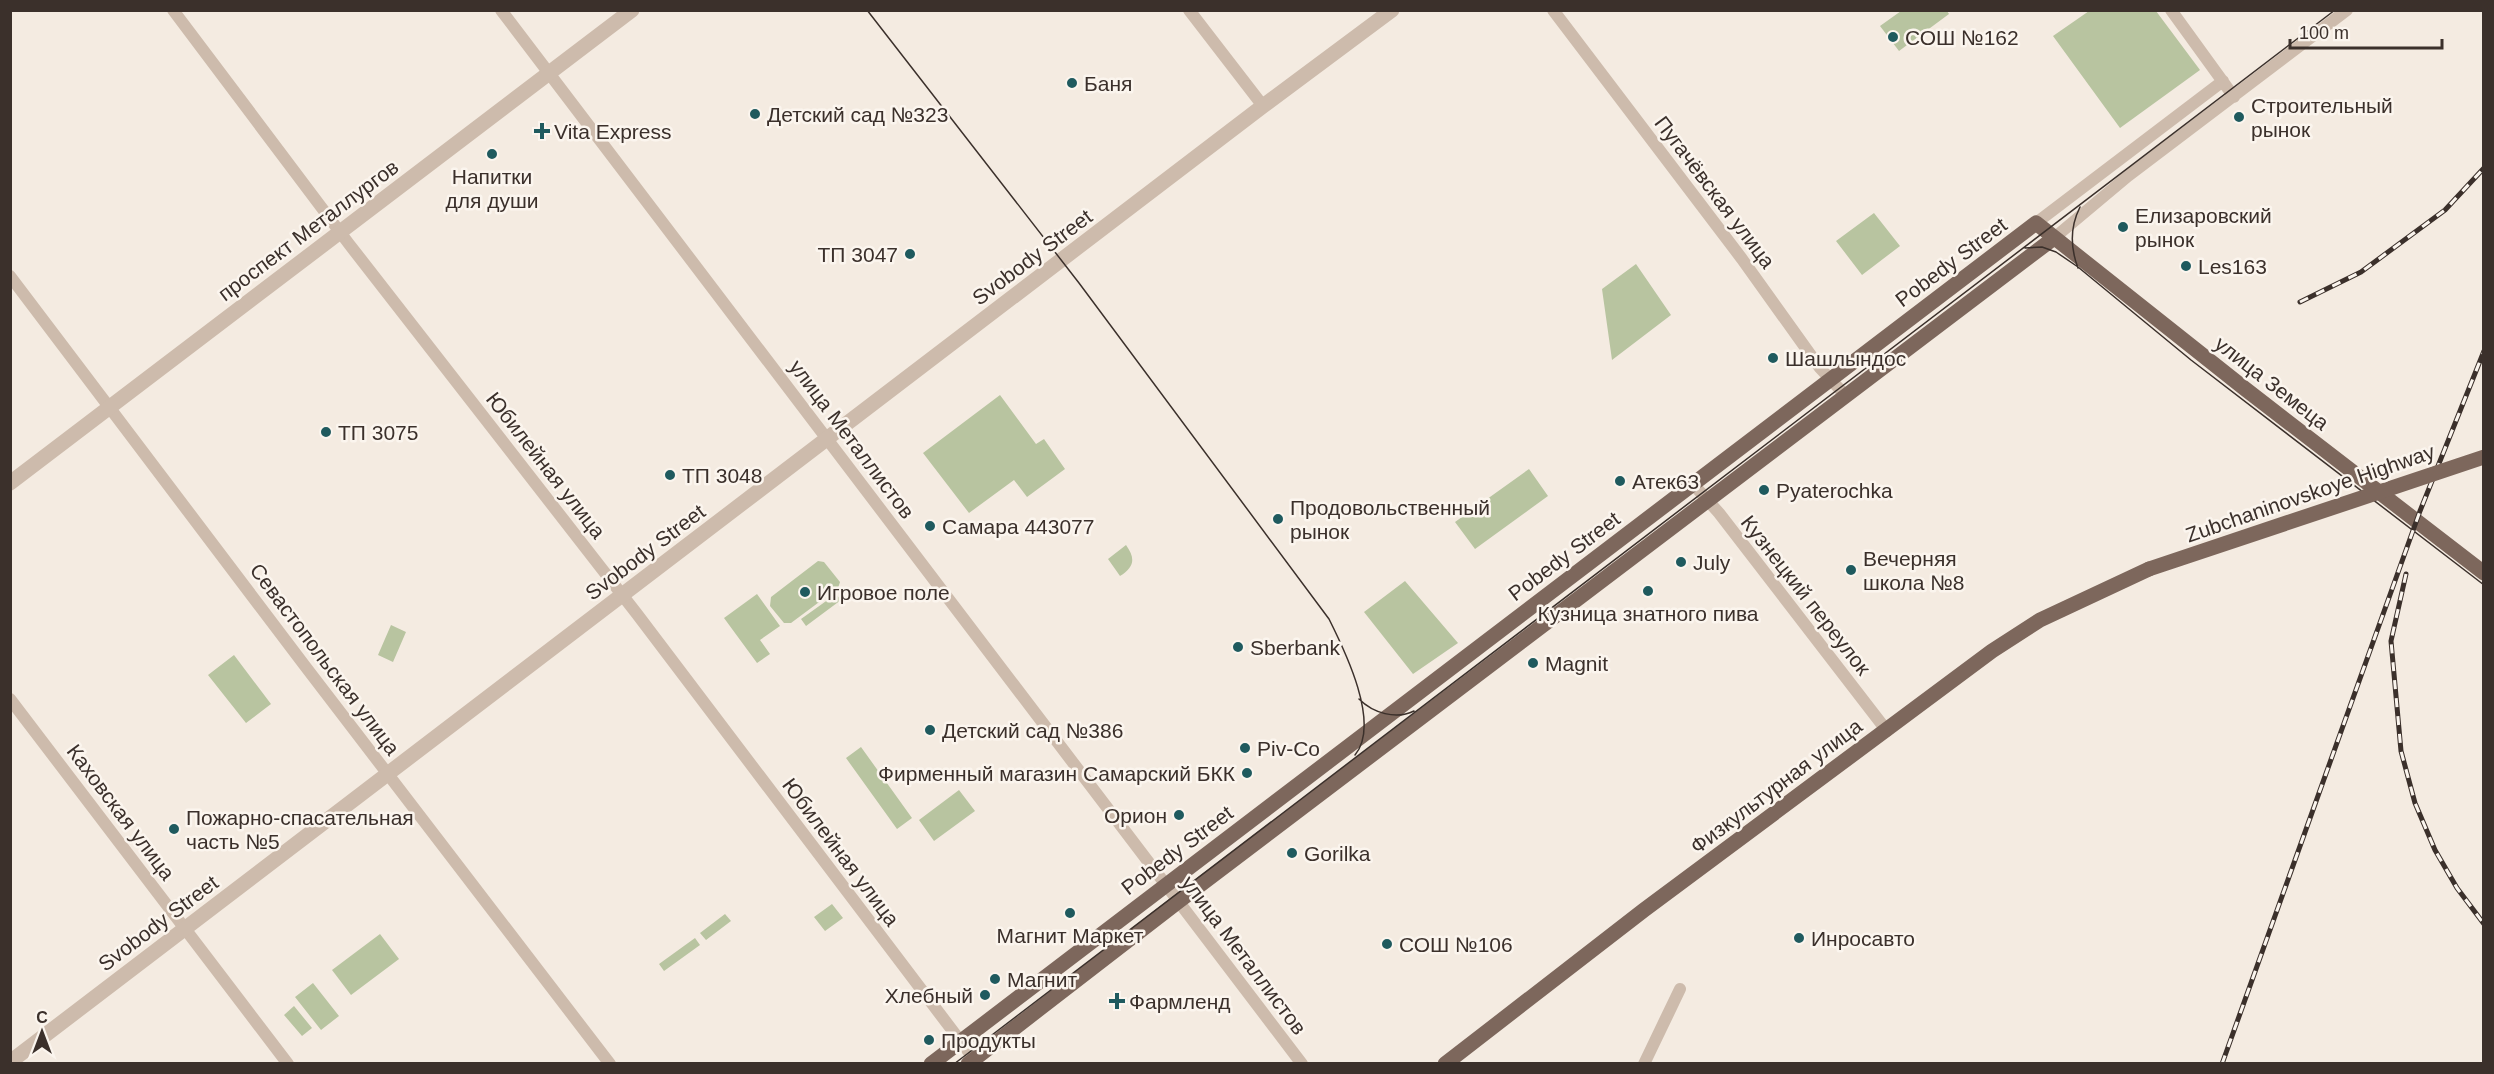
<svg xmlns="http://www.w3.org/2000/svg" width="2494" height="1074" font-family="Arial,sans-serif">
<style>
.green{fill:#b8c4a0}
.lines{fill:none;stroke-linecap:round;stroke-linejoin:round}
.minor{stroke:#cdbbac;stroke-width:12}
.tertiary{stroke:#cdbbac;stroke-width:15}
.primary{stroke:#7d675c;stroke-width:15}
.tram{stroke:#3b302b;stroke-width:1.5}
.rail-casing{stroke:#3b302b;stroke-width:5}
.rail{stroke:#fbf5ee;stroke-width:3;stroke-dasharray:9;stroke-linecap:butt}
.primary-bridge{stroke:#7d675c;stroke-width:15}
.poi-dot{fill:#1f5a5e;stroke:#fbf5ee;stroke-width:2}
.labels{text-anchor:middle;dominant-baseline:central;stroke-width:5;stroke-linejoin:round;paint-order:stroke}
.poi-label{font-size:21px;fill:#3b302b;stroke:#fbf5ee;text-anchor:start}
.street-label{font-size:21px;fill:#3b302b;stroke:#fbf5ee}
</style>
<rect width="100%" height="100%" fill="#f4ebe1"/>
<path class="green" d="M 1901,11 L 1947,11 L 1949,14 L 1899,51 L 1880,26 Z
M 2089,11 L 2156,11 L 2200,70 L 2120,128 L 2053,36 Z
M 1874,213 L 1900,246 L 1862,275 L 1836,241 Z
M 1636,264 L 1671,315 L 1612,360 L 1602,289 Z
M 1000,395 L 1036,444 L 1044,439 L 1065,469 L 1027,497 L 1014,480 L 969,513 L 923,453 Z
M 1529,469 L 1548,496 L 1475,549 L 1455,522 Z
M 1126,545 C 1136,559 1134,567 1120,576 L 1108,559 Z
M 818,561 L 824,562 L 840,582 L 838,588 L 791,623 L 784,623 L 770,606 L 771,597 Z
M 1405,581 L 1458,643 L 1413,674 L 1364,612 Z
M 757,594 L 780,626 L 760,640 L 770,654 L 757,663 L 724,618 Z
M 836,594 L 841,600 L 806,626 L 801,619 Z
M 391,625 L 406,632 L 393,662 L 378,655 Z
M 234,655 L 271,704 L 246,723 L 208,675 Z
M 861,747 L 912,818 L 897,829 L 846,758 Z
M 959,790 L 975,811 L 934,841 L 919,820 Z
M 832,904 L 843,918 L 825,931 L 814,917 Z
M 725,914 L 731,921 L 706,940 L 700,933 Z
M 380,934 L 399,959 L 351,995 L 332,970 Z
M 695,938 L 700,945 L 664,971 L 659,964 Z
M 313,983 L 339,1016 L 321,1030 L 295,997 Z
M 294,1006 L 312,1028 L 302,1036 L 284,1015 Z"/>
<g class="lines">
<path class="minor" d="M 173,10 L 349,244 L 637,614 L 974,1059
M 501,10 L 1302,1064
M 1189,10 L 1263,106
M 1553,10 L 1742,259 L 1820,368 L 1846,396
M 2171,10 L 2234,97
M 2036,223 L 2223,81
M 2054,238 L 2128,176 L 2347,10
M 10,276 L 305,666 L 610,1064
M 1693,484 L 1719,513 L 1887,731
M 10,699 L 288,1064
M 1644,1064 L 1680,989"/>
<path class="tertiary" d="M 10,483 L 632,10
M 10,1062 L 1263,106 L 1392,10"/>
<path class="primary" d="M 931,1064 L 2036,223 L 2244,388 L 2484,573
M 968,1064 L 1179,901 L 2054,238
M 1445,1064 L 1644,910 L 1992,651 L 2040,620 L 2149,569"/>
<path class="tram" d="M 867,10 L 1079,283 L 1329,619 C 1345,651 1381,724 1355,755
M 2025,248 L 2042,247 L 2056,252 L 2078,267 L 2191,360 L 2484,585
M 2078,268 C 2070,247 2070,227 2080,207
M 1359,699 C 1373,713 1396,720 1414,711
M 954,1064 L 2335,10"/>
<defs>
<path id="rail" d="M 2300,302 L 2361,272 L 2445,210 L 2484,168
M 2406,574 L 2391,641 L 2401,751 L 2415,803 L 2435,850 L 2457,888 L 2484,924
M 2222,1064 L 2420,511 L 2484,351"/>
</defs>
<use href="#rail" class="rail-casing"/>
<use href="#rail" class="rail"/>
<path class="primary-bridge" d="M 2149,569 L 2484,457"/>
</g>
<g class="poi-dot">
<circle cx="1893" cy="37" r="6"/>
<circle cx="1072" cy="83" r="6"/>
<circle cx="755" cy="114" r="6"/>
<circle cx="2239" cy="117" r="6"/>
<path d="M539 122h6v6h6v6h-6v6h-6v-6h-6v-6h6z"/>
<circle cx="492" cy="154" r="6"/>
<circle cx="2123" cy="227" r="6"/>
<circle cx="910" cy="254" r="6"/>
<circle cx="2186" cy="266" r="6"/>
<circle cx="1773" cy="358" r="6"/>
<circle cx="326" cy="432" r="6"/>
<circle cx="670" cy="475" r="6"/>
<circle cx="1620" cy="481" r="6"/>
<circle cx="1764" cy="490" r="6"/>
<circle cx="1278" cy="519" r="6"/>
<circle cx="930" cy="526" r="6"/>
<circle cx="1681" cy="562" r="6"/>
<circle cx="1851" cy="570" r="6"/>
<circle cx="1648" cy="591" r="6"/>
<circle cx="805" cy="592" r="6"/>
<circle cx="1238" cy="647" r="6"/>
<circle cx="1533" cy="663" r="6"/>
<circle cx="930" cy="730" r="6"/>
<circle cx="1245" cy="748" r="6"/>
<circle cx="1247" cy="773" r="6"/>
<circle cx="1179" cy="815" r="6"/>
<circle cx="174" cy="829" r="6"/>
<circle cx="1292" cy="853" r="6"/>
<circle cx="1070" cy="913" r="6"/>
<circle cx="1799" cy="938" r="6"/>
<circle cx="1387" cy="944" r="6"/>
<circle cx="995" cy="979" r="6"/>
<circle cx="985" cy="995" r="6"/>
<path d="M1114 992h6v6h6v6h-6v6h-6v-6h-6v-6h6z"/>
<circle cx="929" cy="1040" r="6"/>
</g>
<g class="labels">
<g class="poi-label">
<text x="1905" y="37">СОШ №162</text>
<text x="1084" y="83">Баня</text>
<text x="2251" y="105">Строительный<tspan x="2251" dy="24">рынок</tspan></text>
<text x="767" y="114">Детский сад №323</text>
<text x="554" y="131">Vita Express</text>
<text x="492" y="176" text-anchor="middle">Напитки<tspan x="492" dy="24">для души</tspan></text>
<text x="2135" y="215">Елизаровский<tspan x="2135" dy="24">рынок</tspan></text>
<text x="898" y="254" text-anchor="end">ТП 3047</text>
<text x="2198" y="266">Les163</text>
<text x="1785" y="358">Шашлындос</text>
<text x="338" y="432">ТП 3075</text>
<text x="682" y="475">ТП 3048</text>
<text x="1632" y="481">Атек63</text>
<text x="1776" y="490">Pyaterochka</text>
<text x="1290" y="507">Продовольственный<tspan x="1290" dy="24">рынок</tspan></text>
<text x="942" y="526">Самара 443077</text>
<text x="1863" y="558">Вечерняя<tspan x="1863" dy="24">школа №8</tspan></text>
<text x="1693" y="562">July</text>
<text x="817" y="592">Игровое поле</text>
<text x="1648" y="613" text-anchor="middle">Кузница знатного пива</text>
<text x="1250" y="647">Sberbank</text>
<text x="1545" y="663">Magnit</text>
<text x="942" y="730">Детский сад №386</text>
<text x="1257" y="748">Piv-Co</text>
<text x="1235" y="773" text-anchor="end">Фирменный магазин Самарский БКК</text>
<text x="1167" y="815" text-anchor="end">Орион</text>
<text x="186" y="817">Пожарно-спасательная<tspan x="186" dy="24">часть №5</tspan></text>
<text x="1304" y="853">Gorilka</text>
<text x="1070" y="935" text-anchor="middle">Магнит Маркет</text>
<text x="1811" y="938">Инросавто</text>
<text x="1399" y="944">СОШ №106</text>
<text x="1007" y="979">Магнит</text>
<text x="973" y="995" text-anchor="end">Хлебный</text>
<text x="1129" y="1001">Фармленд</text>
<text x="941" y="1040">Продукты</text>
</g>
<g class="street-label">
<text transform="translate(1715 192) rotate(53)">Пугачёвская улица</text>
<text transform="translate(308 230) rotate(-37)">проспект Металлургов</text>
<text transform="translate(1032 257) rotate(-37)">Svobody Street</text>
<text transform="translate(1951 262) rotate(-37)">Pobedy Street</text>
<text transform="translate(2272 383) rotate(38)">улица Земеца</text>
<text transform="translate(852 439) rotate(53)">улица Металлистов</text>
<text transform="translate(546 465) rotate(52)">Юбилейная улица</text>
<text transform="translate(2310 493) rotate(-19)">Zubchaninovskoye Highway</text>
<text transform="translate(645 552) rotate(-37)">Svobody Street</text>
<text transform="translate(1564 556) rotate(-37)">Pobedy Street</text>
<text transform="translate(1806 595) rotate(52)">Кузнецкий переулок</text>
<text transform="translate(325 659) rotate(53)">Севастопольская улица</text>
<text transform="translate(1776 786) rotate(-37)">Физкультурная улица</text>
<text transform="translate(121 812) rotate(53)">Каховская улица</text>
<text transform="translate(1177 850) rotate(-37)">Pobedy Street</text>
<text transform="translate(841 852) rotate(53)">Юбилейная улица</text>
<text transform="translate(158 923) rotate(-37)">Svobody Street</text>
<text transform="translate(1244 955) rotate(53)">улица Металлистов</text>
</g>
</g>
<rect width="2494" height="1074" fill="none" stroke="#3b302b" stroke-width="24"/>
<g transform="translate(42 1032)" stroke="#fbf5ee" stroke-width="4.5" paint-order="stroke">
<path d="M0-4.5L10 22L0 15L-10 22Z" fill="#3b302b"/>
<text y="-9" font-size="16" font-weight="bold" text-anchor="middle" fill="#3b302b">С</text>
</g>
<path d="M2290 39v9h152v-9" fill="none" stroke="#3b302b" stroke-width="3"/>
<text x="2299" y="39" font-size="18" fill="#3b302b" stroke="#fbf5ee" stroke-width="4.5" paint-order="stroke">100 m</text>
</svg>
